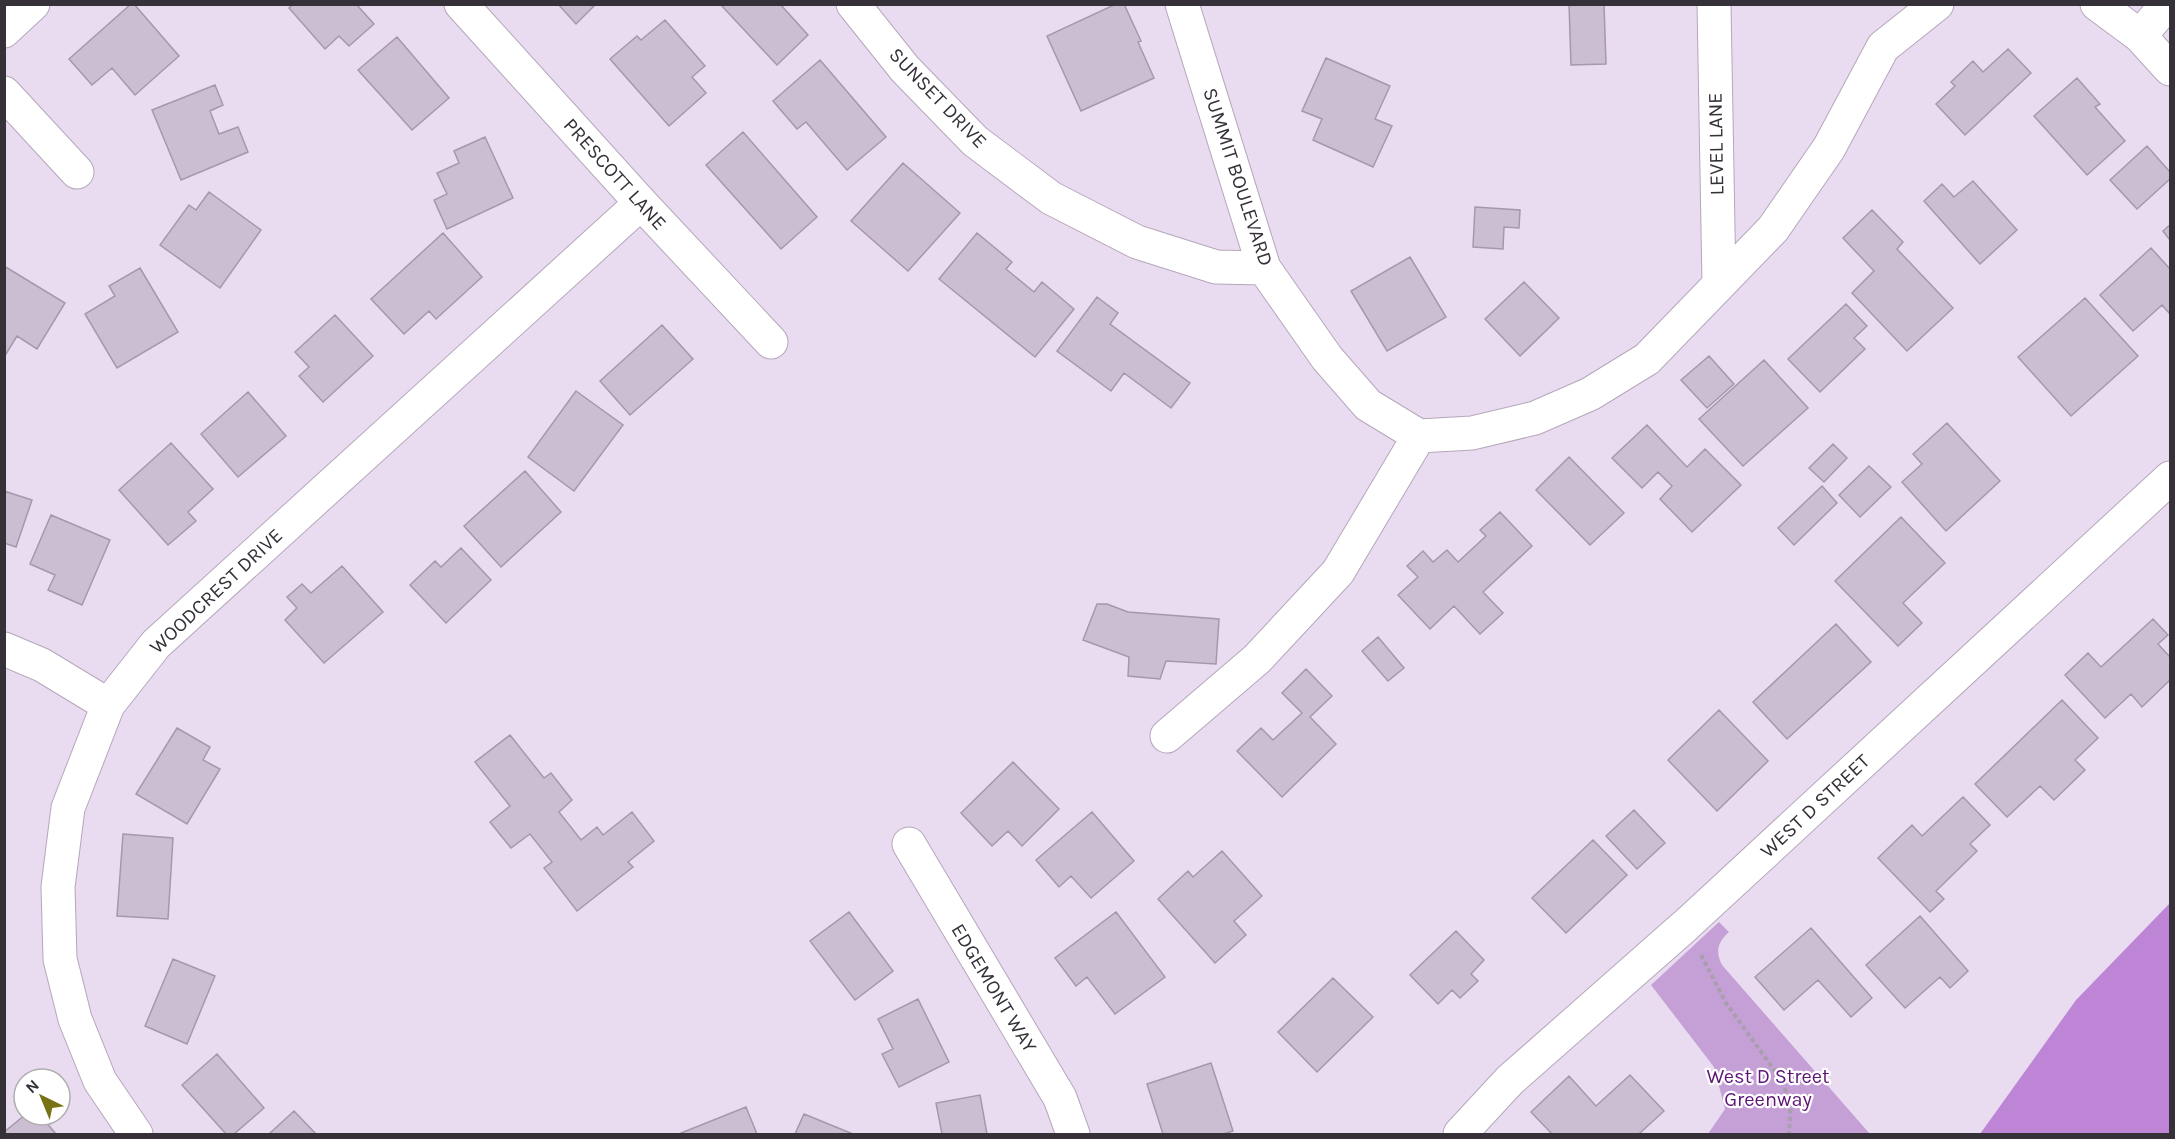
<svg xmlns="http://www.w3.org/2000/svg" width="2175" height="1139" font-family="Karla,sans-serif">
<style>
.green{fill:#c5a0d6}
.water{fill:#be85d7}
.building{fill:#ccbed2;stroke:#a598ab;stroke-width:1.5}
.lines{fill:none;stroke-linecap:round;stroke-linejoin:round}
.minor-casing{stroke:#b5a7bb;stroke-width:35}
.tertiary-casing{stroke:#b5a7bb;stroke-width:35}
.path{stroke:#a89ead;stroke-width:4;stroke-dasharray:4.5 3;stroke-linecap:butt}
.minor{stroke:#fff;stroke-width:33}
.tertiary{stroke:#fff;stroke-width:33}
.labels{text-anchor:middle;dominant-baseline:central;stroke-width:4.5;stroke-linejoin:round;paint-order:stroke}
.street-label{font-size:20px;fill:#363139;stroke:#fff}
.park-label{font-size:20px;fill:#5e1577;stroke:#fff}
</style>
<rect width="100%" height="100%" fill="#eadcf0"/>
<path class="green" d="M 1719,922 L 1729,932 C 1718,942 1715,951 1722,965 L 1870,1134 L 1708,1134 L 1725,1109 L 1714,1067 L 1651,985 Z"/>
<path class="water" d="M 2170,903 L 2170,1134 L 1980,1134 L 2076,1000 Z"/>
<path class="building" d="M 131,4 L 134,4 L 179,56 L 135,95 L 112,68 L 92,85 L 69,59 Z
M 293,4 L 356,4 L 374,24 L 349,46 L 339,36 L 325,49 L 289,8 Z
M 558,4 L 596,4 L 576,24 Z
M 720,4 L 780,4 L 808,35 L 777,65 Z
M 1116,4 L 1124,4 L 1141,41 L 1138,42 L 1154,78 L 1081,111 L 1047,36 Z
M 1569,4 L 1604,4 L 1606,64 L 1571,65 Z
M 665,20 L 705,66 L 692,77 L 706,93 L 669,126 L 610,59 L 637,36 L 641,40 Z
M 397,37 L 449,98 L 412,130 L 358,70 Z
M 2008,49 L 2031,73 L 1965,135 L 1936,104 L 1955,86 L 1951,82 L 1973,61 L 1983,72 Z
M 1326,58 L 1390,86 L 1375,119 L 1392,126 L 1373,167 L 1313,140 L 1322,119 L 1302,111 Z
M 820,60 L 886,137 L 847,170 L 806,122 L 797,129 L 773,101 Z
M 2077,78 L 2100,104 L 2095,107 L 2125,141 L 2087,175 L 2034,116 Z
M 215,85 L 223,105 L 210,111 L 219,134 L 238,127 L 248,152 L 181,180 L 152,110 Z
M 743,132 L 817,217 L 781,249 L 706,165 Z
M 485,137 L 513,198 L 447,229 L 434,200 L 447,194 L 437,173 L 459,163 L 454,151 Z
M 2147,146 L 2170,172 L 2170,179 L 2137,209 L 2110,180 Z
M 903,163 L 960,213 L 908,271 L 851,221 Z
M 1973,181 L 2017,230 L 1980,264 L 1924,201 L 1942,184 L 1954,197 Z
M 209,192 L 261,230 L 220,288 L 160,245 L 189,205 L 196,210 Z
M 1475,207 L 1520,210 L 1519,228 L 1504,227 L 1503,249 L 1473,247 Z
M 1872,210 L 1903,242 L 1897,249 L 1953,308 L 1907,351 L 1852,293 L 1874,271 L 1843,238 Z
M 2170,225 L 2170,240 L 2163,231 Z
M 443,233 L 482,277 L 436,319 L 429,311 L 404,334 L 371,299 Z
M 977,233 L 1012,262 L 1006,269 L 1034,292 L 1042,282 L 1074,309 L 1035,357 L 939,279 Z
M 2151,248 L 2170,269 L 2170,314 L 2162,305 L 2133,331 L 2100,295 Z
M 1410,257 L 1446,317 L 1387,351 L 1351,291 Z
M 4,266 L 65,303 L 37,349 L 17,336 L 6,354 L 4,353 Z
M 140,268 L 178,332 L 117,368 L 85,314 L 115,296 L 109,286 Z
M 1524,282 L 1559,318 L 1520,356 L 1485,319 Z
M 1097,297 L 1118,313 L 1110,324 L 1190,383 L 1171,408 L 1124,373 L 1111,391 L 1057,351 Z
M 2085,298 L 2138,356 L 2071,416 L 2018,357 Z
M 1846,304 L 1867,326 L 1854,338 L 1865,349 L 1820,392 L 1788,359 Z
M 335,315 L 373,356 L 323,402 L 299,376 L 309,367 L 295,352 Z
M 662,325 L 693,359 L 630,415 L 600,381 Z
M 1709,356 L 1734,384 L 1707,408 L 1681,380 Z
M 1764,360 L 1808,408 L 1743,466 L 1699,419 Z
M 576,391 L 623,425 L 574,491 L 528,457 Z
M 248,392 L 286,436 L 238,477 L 201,434 Z
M 1947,423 L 2000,481 L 1946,531 L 1902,482 L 1922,464 L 1913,454 Z
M 1647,425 L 1687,467 L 1705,449 L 1741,485 L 1692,532 L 1660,499 L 1672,486 L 1658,472 L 1642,488 L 1612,458 Z
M 171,443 L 213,489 L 188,512 L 196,521 L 168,545 L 119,490 Z
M 1833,444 L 1847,458 L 1824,482 L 1809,468 Z
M 1569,457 L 1624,513 L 1590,545 L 1536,490 Z
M 1869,466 L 1891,487 L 1860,517 L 1839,495 Z
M 525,471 L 561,512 L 501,567 L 464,526 Z
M 1822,486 L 1837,503 L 1794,545 L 1778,528 Z
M 4,491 L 32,500 L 16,547 L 4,543 Z
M 1500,512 L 1532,546 L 1483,592 L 1503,613 L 1480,634 L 1454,606 L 1430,629 L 1398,595 L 1418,577 L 1407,566 L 1423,551 L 1433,562 L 1447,550 L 1458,562 L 1486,536 L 1480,530 Z
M 51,515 L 110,540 L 82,605 L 48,590 L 55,575 L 30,564 Z
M 1901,517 L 1945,563 L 1903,603 L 1922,623 L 1898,646 L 1835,581 Z
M 461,548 L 491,580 L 446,623 L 410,585 L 435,561 L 441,567 Z
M 342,566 L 383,612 L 324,663 L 285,620 L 297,608 L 287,597 L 302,584 L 311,593 Z
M 1097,604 L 1107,604 L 1128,612 L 1219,619 L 1216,664 L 1166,661 L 1160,679 L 1128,676 L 1129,657 L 1083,640 Z
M 2153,619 L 2168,635 L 2158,644 L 2170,657 L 2170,680 L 2142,707 L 2131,694 L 2105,718 L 2065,675 L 2088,653 L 2101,667 Z
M 1836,624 L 1871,662 L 1787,739 L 1753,702 Z
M 1378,637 L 1404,668 L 1388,681 L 1362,651 Z
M 1306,669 L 1332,696 L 1310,717 L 1336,744 L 1282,797 L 1237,751 L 1261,728 L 1273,740 L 1302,713 L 1282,693 Z
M 2062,700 L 2098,738 L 2075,760 L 2085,770 L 2054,800 L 2040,786 L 2007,817 L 1975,784 Z
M 1719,710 L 1768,761 L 1717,811 L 1668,760 Z
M 177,728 L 210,747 L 203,760 L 220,769 L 187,824 L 136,794 Z
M 510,735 L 544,778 L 551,773 L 572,800 L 559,812 L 581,840 L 597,827 L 603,835 L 632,812 L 654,841 L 628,862 L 633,867 L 577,911 L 544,868 L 552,862 L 530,834 L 511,848 L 490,822 L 510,806 L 475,762 Z
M 1013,762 L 1059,809 L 1022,846 L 1008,831 L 992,846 L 961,813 Z
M 1963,797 L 1990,825 L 1970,844 L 1977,851 L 1936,891 L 1944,899 L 1930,912 L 1878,858 L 1912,825 L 1922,836 Z
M 1634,810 L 1665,843 L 1637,869 L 1606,836 Z
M 1092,812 L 1134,861 L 1091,898 L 1071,876 L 1059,887 L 1036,860 Z
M 123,834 L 173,838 L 168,919 L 117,916 Z
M 1593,840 L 1627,875 L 1566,933 L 1532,898 Z
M 1222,851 L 1262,896 L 1234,921 L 1246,935 L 1215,963 L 1158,899 L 1188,871 L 1193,877 Z
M 849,912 L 893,971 L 855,1000 L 810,941 Z
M 1116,912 L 1165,977 L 1115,1014 L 1087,977 L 1076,986 L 1055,958 Z
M 1920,916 L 1968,971 L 1950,988 L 1940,977 L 1905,1008 L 1866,965 Z
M 1811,928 L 1872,998 L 1851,1017 L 1818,980 L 1784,1010 L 1755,977 Z
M 1456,931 L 1484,960 L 1471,974 L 1478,981 L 1460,998 L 1452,990 L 1438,1004 L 1410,975 Z
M 173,959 L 215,976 L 187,1044 L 145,1026 Z
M 1333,978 L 1373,1017 L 1317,1072 L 1278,1032 Z
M 918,999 L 949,1062 L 899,1087 L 882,1054 L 893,1049 L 878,1019 Z
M 217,1054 L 264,1108 L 234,1134 L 226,1134 L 182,1085 Z
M 1211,1063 L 1233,1131 L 1223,1134 L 1163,1134 L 1147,1084 Z
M 1630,1075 L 1664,1111 L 1640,1133 L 1641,1134 L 1552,1134 L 1531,1112 L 1569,1076 L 1596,1106 Z
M 980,1095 L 987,1134 L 942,1134 L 936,1103 Z
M 746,1107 L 757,1134 L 681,1134 L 681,1133 Z
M 294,1111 L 316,1134 L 269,1134 Z
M 804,1114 L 853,1134 L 795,1134 Z
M 25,1115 L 40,1115 L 56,1134 L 4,1134 L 4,1132 Z"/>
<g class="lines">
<defs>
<path id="minor" d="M 461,4 L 641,203 L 771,342
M 853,4 L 905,69 L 975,141 L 1051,198 L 1137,242 L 1216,267 L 1264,268
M 1182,4 L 1264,268 L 1327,358 L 1368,405 L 1419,436
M 1714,4 L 1719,284
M 2097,4 L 2140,36 L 2170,69
M 4,31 L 33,4
M 2140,36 L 2167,4
M 4,93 L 77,172
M 4,649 L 42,665 L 108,705
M 1167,736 L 1257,659 L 1338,572 L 1419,436 L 1472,433 L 1535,418 L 1590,394 L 1647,359 L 1773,229 L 1829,148 L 1883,47 L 1937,4
M 909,844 L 1060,1098 L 1073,1134
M 136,1134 L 100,1081 L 75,1019 L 60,959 L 58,887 L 68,808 L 108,705 L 156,644 L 641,203"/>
<path id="tertiary" d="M 1460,1134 L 1510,1080 L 1686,925 L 2170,478"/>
</defs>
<use href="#minor" class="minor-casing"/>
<use href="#tertiary" class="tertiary-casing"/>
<path class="path" d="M 1701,955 L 1726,1003 L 1777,1074 L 1791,1101 L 1789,1134"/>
<use href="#minor" class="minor"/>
<use href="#tertiary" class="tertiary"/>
</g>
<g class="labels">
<g class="street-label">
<text transform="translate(938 98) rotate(46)">SUNSET DRIVE</text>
<text transform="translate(1716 144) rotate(-91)">LEVEL LANE</text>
<text transform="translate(615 174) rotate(48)">PRESCOTT LANE</text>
<text transform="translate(1238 177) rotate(72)">SUMMIT BOULEVARD</text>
<text transform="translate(216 591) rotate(-43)">WOODCREST DRIVE</text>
<text transform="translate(1815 806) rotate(-43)">WEST D STREET</text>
<text transform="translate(994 988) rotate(59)">EDGEMONT WAY</text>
</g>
<g class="park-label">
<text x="1768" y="1076">West D Street<tspan x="1768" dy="23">Greenway</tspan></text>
</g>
</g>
<rect width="2175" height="1139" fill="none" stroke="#363139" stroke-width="12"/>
<g transform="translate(42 1097) rotate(317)"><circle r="28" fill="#ffffff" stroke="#afadb0" stroke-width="1.5"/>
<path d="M0-4.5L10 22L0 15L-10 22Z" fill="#787214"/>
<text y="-9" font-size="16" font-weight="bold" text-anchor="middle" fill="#363139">N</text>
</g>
</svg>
